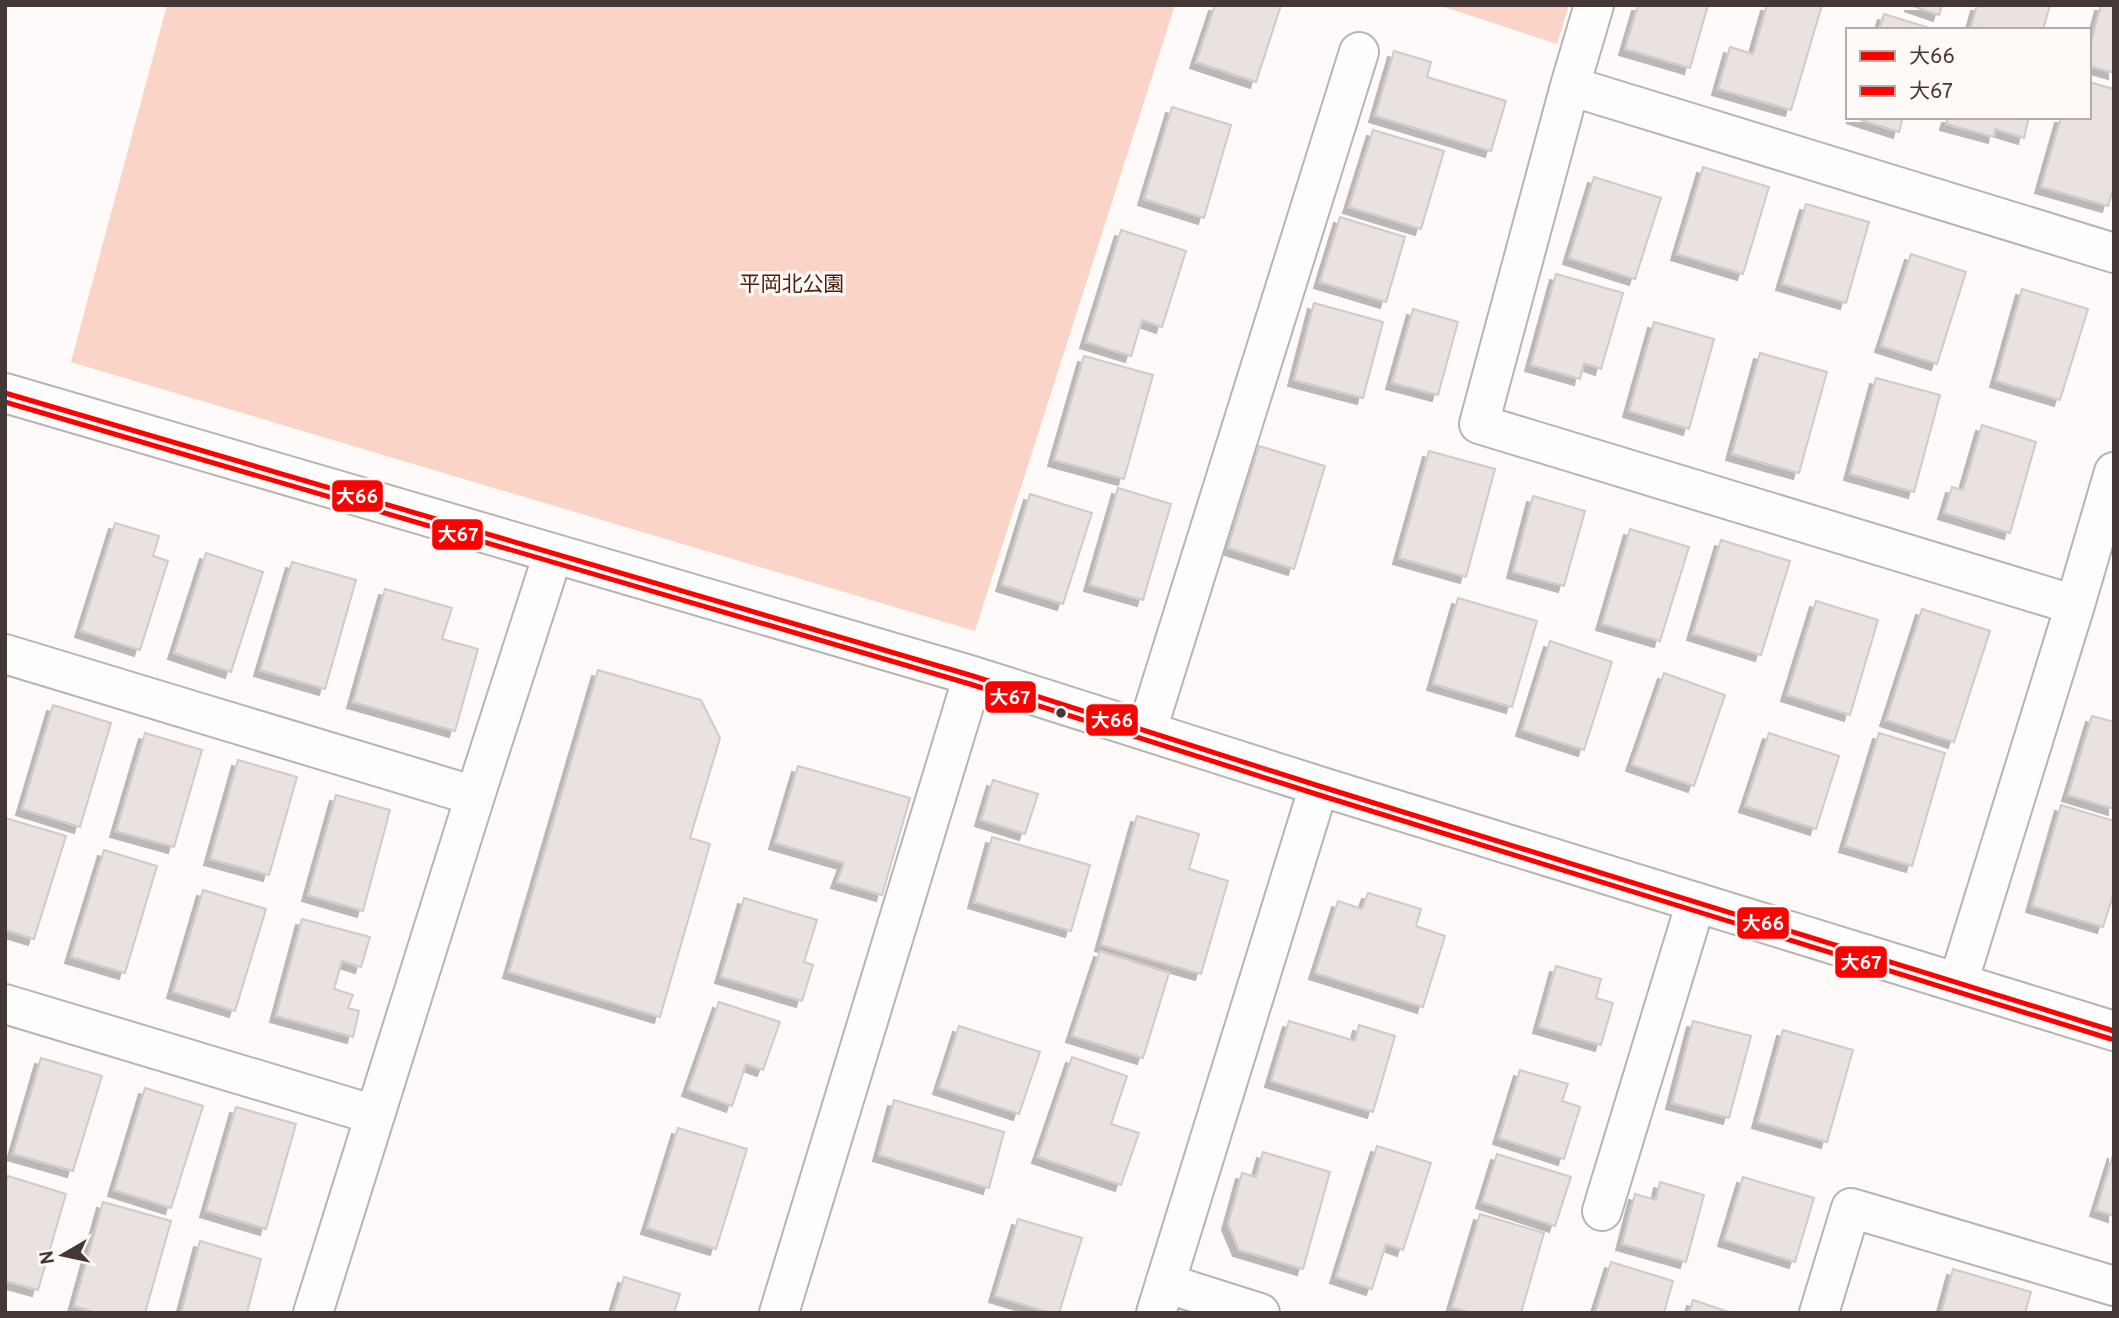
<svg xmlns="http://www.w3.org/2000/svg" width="2119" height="1318" font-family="Overpass,'Noto Sans JP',sans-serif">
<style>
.green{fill:#fad4c6}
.building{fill:#e9e2e0;stroke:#d0cac8;stroke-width:2;filter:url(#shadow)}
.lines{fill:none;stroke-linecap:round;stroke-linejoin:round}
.minor-casing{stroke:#b9b3b1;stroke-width:42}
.minor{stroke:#fffefe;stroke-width:38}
.bus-1-casing{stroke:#fff9f7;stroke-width:10}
.bus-2-casing{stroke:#fff9f7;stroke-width:10}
.bus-1{stroke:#f00;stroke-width:5}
.bus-2{stroke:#f00;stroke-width:5}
.bus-dot{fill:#433835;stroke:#fff9f7;stroke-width:2.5}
.labels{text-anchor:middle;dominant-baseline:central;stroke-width:7;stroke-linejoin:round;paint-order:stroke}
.park-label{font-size:21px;fill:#501c08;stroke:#fff9f7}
.line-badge{stroke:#fff9f7;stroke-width:2.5}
.badge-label{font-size:19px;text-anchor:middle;font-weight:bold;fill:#fff}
</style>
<defs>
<filter id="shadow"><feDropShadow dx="-6" dy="6" stdDeviation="0" flood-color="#0004"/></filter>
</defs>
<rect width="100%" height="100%" fill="#fdfaf9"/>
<path class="green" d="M 167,5 L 1175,5 L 975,631 L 71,362 Z
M 1438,5 L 1569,5 L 1557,44 Z"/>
<path class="building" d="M 1215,5 L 1281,5 L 1256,82 L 1196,62 Z
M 1638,5 L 1708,5 L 1690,68 L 1625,49 Z
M 1767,5 L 1822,5 L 1791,110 L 1718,89 L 1730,47 L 1753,54 Z
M 1910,5 L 1942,5 L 1939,15 Z
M 1977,5 L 2050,5 L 2043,30 L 1970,30 Z
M 2101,5 L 2114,5 L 2114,73 L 2089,66 L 2089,48 Z
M 1884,14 L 1930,28 L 1929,30 L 1879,30 Z
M 1394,51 L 1431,62 L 1427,77 L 1506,101 L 1491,151 L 1375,116 Z
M 2089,82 L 2114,89 L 2114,186 L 2108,206 L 2041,187 L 2061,117 L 2089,117 Z
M 1172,107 L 1231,125 L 1204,218 L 1144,199 Z
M 1852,117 L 1903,117 L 1899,132 Z
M 1948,117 L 2029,117 L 2024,138 L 1995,129 L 1994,137 L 1946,124 Z
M 1373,130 L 1444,151 L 1421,229 L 1349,207 Z
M 1703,167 L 1769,187 L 1743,274 L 1677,254 Z
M 1594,177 L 1661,198 L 1635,279 L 1569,258 Z
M 1806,204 L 1869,222 L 1846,303 L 1782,284 Z
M 1340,217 L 1405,237 L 1386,302 L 1320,282 Z
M 1121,230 L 1186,251 L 1162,327 L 1142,320 L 1131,356 L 1086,342 Z
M 1911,254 L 1966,272 L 1937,364 L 1881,346 Z
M 1556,274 L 1623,293 L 1601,369 L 1584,363 L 1580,379 L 1531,365 Z
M 2022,289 L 2088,309 L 2060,400 L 1996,381 Z
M 1314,303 L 1383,322 L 1363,398 L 1294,380 Z
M 1413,309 L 1458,322 L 1438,395 L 1392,383 Z
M 1654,322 L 1714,339 L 1689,429 L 1629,411 Z
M 1760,353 L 1827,372 L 1799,473 L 1732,454 Z
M 1084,356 L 1153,375 L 1124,479 L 1054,460 Z
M 1876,378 L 1940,395 L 1914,492 L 1850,474 Z
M 1982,425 L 2036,442 L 2010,533 L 1944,513 L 1952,487 L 1963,490 Z
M 1259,446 L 1325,466 L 1294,569 L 1228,548 Z
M 1429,451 L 1495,469 L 1466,577 L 1399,558 Z
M 1118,488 L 1171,504 L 1143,600 L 1090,585 Z
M 1030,494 L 1092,513 L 1063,604 L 1002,585 Z
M 1533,496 L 1585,511 L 1564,586 L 1513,572 Z
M 115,523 L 159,536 L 153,556 L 168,561 L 140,650 L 81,631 Z
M 1630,529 L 1689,547 L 1660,641 L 1602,624 Z
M 1721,540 L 1790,561 L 1761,655 L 1693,634 Z
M 206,553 L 263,572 L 231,672 L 174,653 Z
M 292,562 L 356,580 L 325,689 L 260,670 Z
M 385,589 L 452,608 L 442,639 L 478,649 L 455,731 L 353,702 Z
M 1458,598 L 1537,621 L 1512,707 L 1433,684 Z
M 1816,601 L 1878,620 L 1850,715 L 1787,695 Z
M 1922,609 L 1990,631 L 1954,742 L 1886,720 Z
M 1550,641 L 1612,662 L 1584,750 L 1522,730 Z
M 598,670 L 701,700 L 720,738 L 690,838 L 710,844 L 660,1017 L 509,972 Z
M 1664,673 L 1725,695 L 1694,786 L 1632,765 Z
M 53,705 L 111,723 L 80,827 L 22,809 Z
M 2092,716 L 2114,722 L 2114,809 L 2068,795 Z
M 145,733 L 202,750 L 174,847 L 116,831 Z
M 1769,733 L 1839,756 L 1816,829 L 1745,806 Z
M 1879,733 L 1945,753 L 1912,866 L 1845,846 Z
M 238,760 L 297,777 L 269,875 L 210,859 Z
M 798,766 L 910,798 L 882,895 L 837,882 L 844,863 L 775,843 Z
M 993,780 L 1038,794 L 1025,834 L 981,820 Z
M 336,795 L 390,810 L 363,911 L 308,895 Z
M 2061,805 L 2114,821 L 2114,892 L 2103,927 L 2032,906 Z
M 1137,816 L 1199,834 L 1189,869 L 1228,881 L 1201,974 L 1101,945 Z
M 5,818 L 66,836 L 34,939 L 5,930 Z
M 992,837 L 1090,865 L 1071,931 L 974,902 Z
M 104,850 L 157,866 L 125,973 L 71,957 Z
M 203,890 L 266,909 L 235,1011 L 173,992 Z
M 1368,893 L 1421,909 L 1416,926 L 1445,936 L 1423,1007 L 1315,973 L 1338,901 L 1362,909 Z
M 744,898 L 817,920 L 804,962 L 813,965 L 802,1001 L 721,977 Z
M 302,919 L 370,937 L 361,967 L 342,961 L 334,989 L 353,995 L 348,1008 L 359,1011 L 353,1037 L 276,1016 Z
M 1100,951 L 1169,973 L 1143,1058 L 1072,1036 Z
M 1556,966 L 1601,979 L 1596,998 L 1613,1003 L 1601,1045 L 1539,1027 Z
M 719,1002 L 780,1022 L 763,1070 L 746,1064 L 732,1106 L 688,1090 Z
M 1289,1021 L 1355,1041 L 1359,1025 L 1395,1036 L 1373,1112 L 1271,1081 Z
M 1693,1021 L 1751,1036 L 1729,1118 L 1672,1103 Z
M 959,1026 L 1040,1052 L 1019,1114 L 939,1088 Z
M 1783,1030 L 1853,1050 L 1827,1142 L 1758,1122 Z
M 1072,1057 L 1127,1076 L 1111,1124 L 1139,1133 L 1121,1185 L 1038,1157 Z
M 41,1058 L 102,1076 L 73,1171 L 13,1154 Z
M 1520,1070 L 1568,1084 L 1562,1101 L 1580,1107 L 1564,1159 L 1499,1138 Z
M 145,1088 L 203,1106 L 171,1208 L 114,1190 Z
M 894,1100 L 1004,1132 L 989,1188 L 879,1155 Z
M 236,1107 L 296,1124 L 266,1229 L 206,1211 Z
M 678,1128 L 747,1149 L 716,1249 L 647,1228 Z
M 1377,1146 L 1431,1163 L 1403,1250 L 1386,1244 L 1372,1289 L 1336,1277 Z
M 1263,1152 L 1330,1172 L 1303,1269 L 1239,1250 L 1228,1224 L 1242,1173 L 1256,1177 Z
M 2114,1152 L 2114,1216 L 2096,1210 Z
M 1497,1154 L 1571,1177 L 1555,1226 L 1482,1202 Z
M 8,1176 L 66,1194 L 38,1290 L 5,1281 L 5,1186 Z
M 1743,1177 L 1814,1198 L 1795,1262 L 1724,1240 Z
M 1660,1182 L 1704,1195 L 1686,1262 L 1622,1244 L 1635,1194 L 1656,1200 Z
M 103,1202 L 171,1221 L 145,1313 L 97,1313 L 74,1306 Z
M 1480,1214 L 1544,1233 L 1521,1313 L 1472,1313 L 1452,1307 Z
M 1018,1219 L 1082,1238 L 1059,1313 L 1051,1313 L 995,1296 Z
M 200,1241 L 261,1259 L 247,1313 L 181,1313 Z
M 1611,1262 L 1673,1281 L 1664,1313 L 1595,1313 Z
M 1953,1269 L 2031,1292 L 2025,1313 L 1941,1313 Z
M 624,1277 L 680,1294 L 674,1313 L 613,1313 Z
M 1693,1300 L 1732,1313 L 1689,1313 Z"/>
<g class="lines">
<defs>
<path id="minor" d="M 1594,5 L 1570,86 L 1479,424 L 2075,605
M 1570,86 L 2114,253
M 5,393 L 973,676 L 1319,786 L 2114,1031
M 5,654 L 475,796
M 1147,730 L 1359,52
M 1958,983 L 2075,605 L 2114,472
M 5,1004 L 375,1115
M 1602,1211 L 1696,902
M 1165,1283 L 1260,1313
M 313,1313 L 475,796 L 553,554
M 779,1313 L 973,676
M 1156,1313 L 1319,786
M 1819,1313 L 1851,1208 L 2114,1286"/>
</defs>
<use href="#minor" class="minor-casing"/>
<use href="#minor" class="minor"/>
<defs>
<path id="bus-1" d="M 5,393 L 973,676 L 1319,786 L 2114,1031"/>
<path id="bus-2" d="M 5,402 L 970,684 L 1316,794 L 2111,1039"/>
</defs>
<use href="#bus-1" class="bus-1-casing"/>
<use href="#bus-2" class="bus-2-casing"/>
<use href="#bus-1" class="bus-1"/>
<use href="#bus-2" class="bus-2"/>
</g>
<circle class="bus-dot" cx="1061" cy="713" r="6"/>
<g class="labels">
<g class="park-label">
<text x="792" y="285">平岡北公園</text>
</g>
</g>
<g class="line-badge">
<rect x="331" y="479" width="53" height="34" rx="7" fill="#f00"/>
<rect x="431" y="518" width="53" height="33" rx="7" fill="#f00"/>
<rect x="984" y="680" width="53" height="34" rx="7" fill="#f00"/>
<rect x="1085" y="703" width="54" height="34" rx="7" fill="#f00"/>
<rect x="1736" y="906" width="54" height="34" rx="7" fill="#f00"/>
<rect x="1834" y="945" width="54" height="34" rx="7" fill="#f00"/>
</g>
<g class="badge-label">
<text x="357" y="503">大66</text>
<text x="458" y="541">大67</text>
<text x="1010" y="704">大67</text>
<text x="1112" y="727">大66</text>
<text x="1763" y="930">大66</text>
<text x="1861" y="969">大67</text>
</g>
<rect width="2119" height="1318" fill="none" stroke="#433835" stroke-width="14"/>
<rect x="1846" y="28" width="245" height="91" fill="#fff9f7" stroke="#b4aca9" stroke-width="2"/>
<rect x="1860" y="51" width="35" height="10" fill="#ff0000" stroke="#b4aca9" stroke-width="2"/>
<text x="1909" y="63" font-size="21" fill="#433835">大66</text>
<rect x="1860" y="86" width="35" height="10" fill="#ff0000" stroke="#b4aca9" stroke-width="2"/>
<text x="1909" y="98" font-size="21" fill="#433835">大67</text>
<g transform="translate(63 1255) rotate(261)" stroke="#fff9f7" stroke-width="5" paint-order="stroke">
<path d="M0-5L12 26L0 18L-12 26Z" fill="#433835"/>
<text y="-10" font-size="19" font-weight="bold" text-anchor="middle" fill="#433835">N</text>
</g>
</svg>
